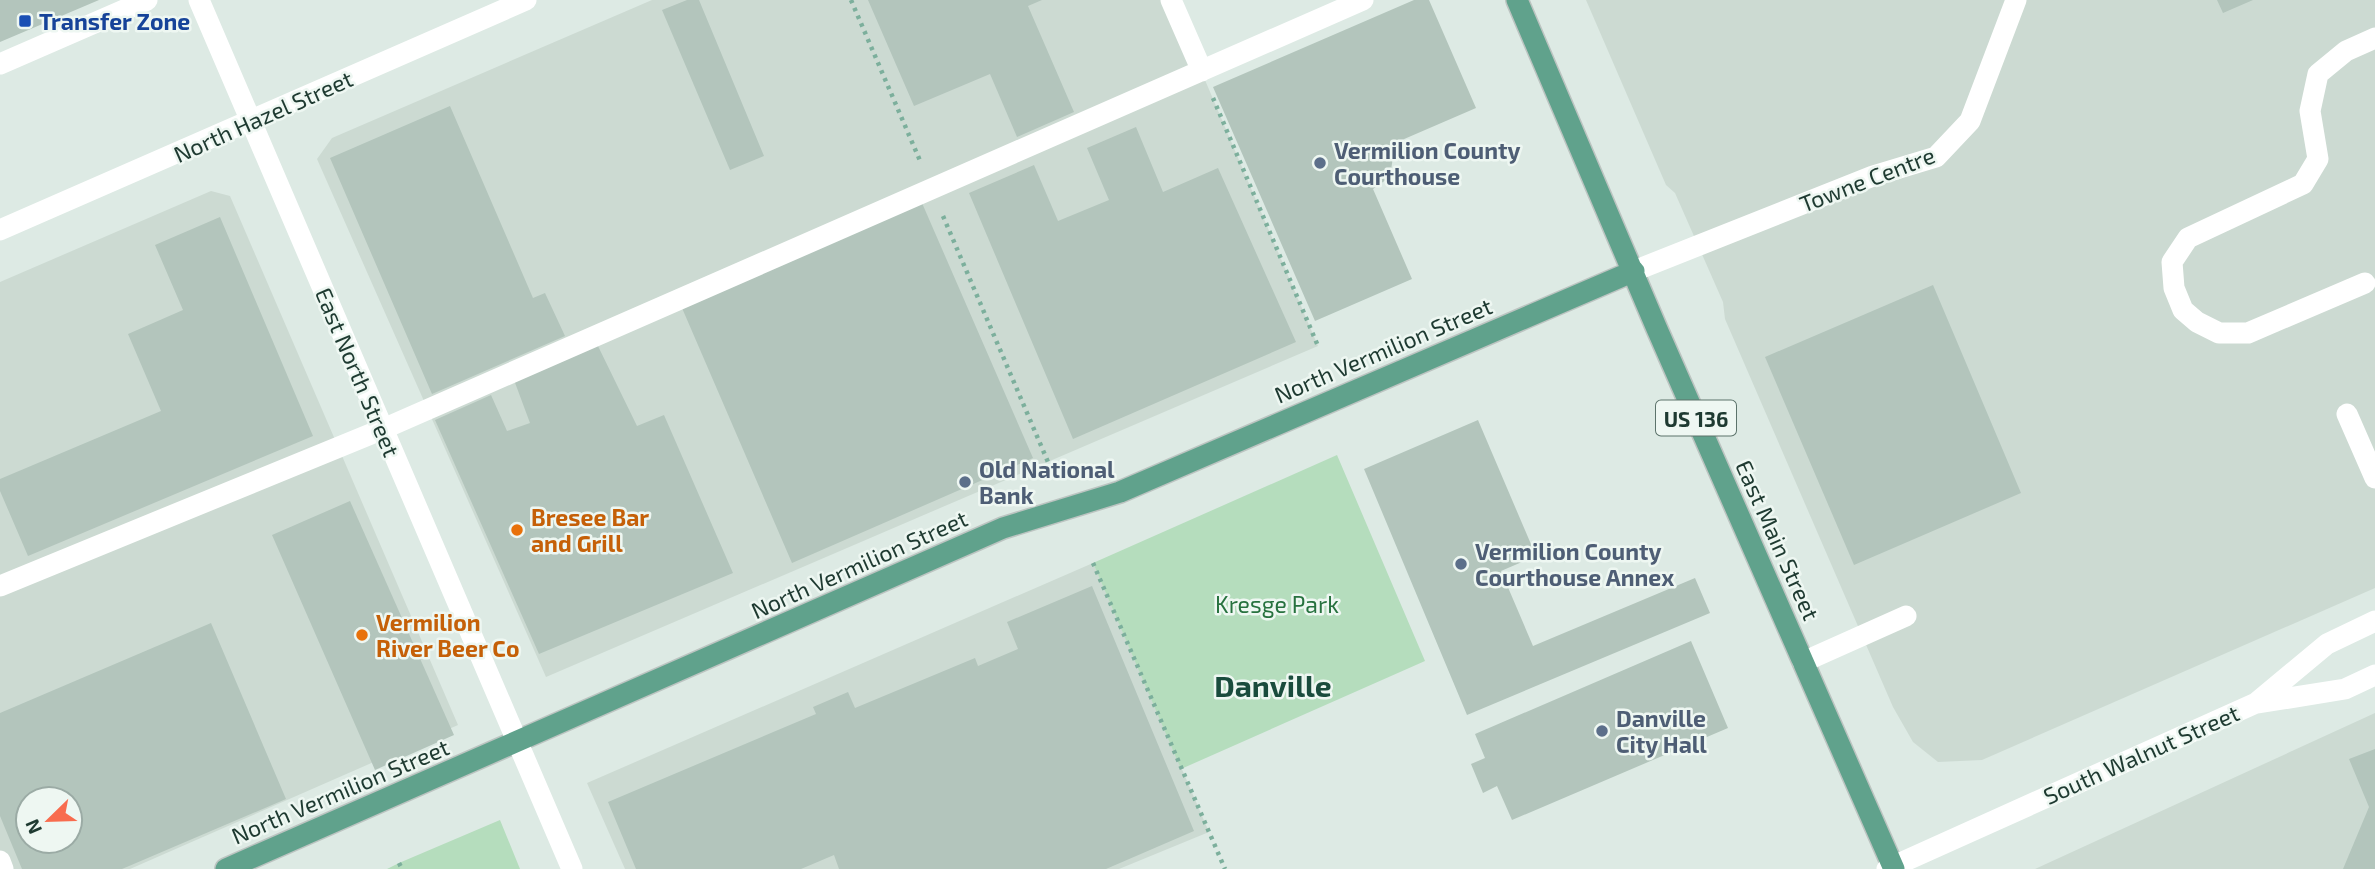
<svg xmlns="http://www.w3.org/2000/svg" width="2375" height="869" font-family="'Exo 2',sans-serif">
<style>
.built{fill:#ccdad2;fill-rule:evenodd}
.green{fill:#b5ddbd}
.building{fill:#b3c5bc;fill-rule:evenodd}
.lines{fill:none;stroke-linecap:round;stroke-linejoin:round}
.primary-casing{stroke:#bcc4c1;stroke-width:24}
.path{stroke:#7caf9c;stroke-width:4.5;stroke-dasharray:3.5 5;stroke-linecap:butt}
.lane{stroke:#fff;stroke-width:21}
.street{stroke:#fff;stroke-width:21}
.primary{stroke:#60a28c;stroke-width:21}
.transit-dot{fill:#1a4fb4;stroke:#eef7f2;stroke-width:2.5}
.service-dot{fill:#5c6f8a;stroke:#eef7f2;stroke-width:2.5}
.food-dot{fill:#e8710a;stroke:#eef7f2;stroke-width:2.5}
.labels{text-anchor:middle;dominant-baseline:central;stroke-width:5;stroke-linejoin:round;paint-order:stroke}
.shield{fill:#eef7f2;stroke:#5c736b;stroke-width:2}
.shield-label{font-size:21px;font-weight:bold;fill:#1e3a31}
.transit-label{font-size:23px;font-weight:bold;fill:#164399;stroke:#eef7f2;text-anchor:start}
.street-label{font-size:23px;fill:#1e3a31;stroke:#eef7f2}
.service-label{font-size:23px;font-weight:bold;fill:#4e5e75;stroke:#eef7f2;text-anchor:start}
.food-label{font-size:23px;font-weight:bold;fill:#c56008;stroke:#eef7f2;text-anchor:start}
.park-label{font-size:23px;fill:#27723f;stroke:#eef7f2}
.district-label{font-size:30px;font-weight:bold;fill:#1a4c3d;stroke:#eef7f2}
</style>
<rect width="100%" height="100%" fill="#ddeae4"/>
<path class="built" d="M 652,0 L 1171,0 L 1318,346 L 546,677 L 317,159 L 332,138 Z
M 1586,0 L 2375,0 L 2375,588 L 1982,760 L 1938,762 L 1913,742 L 1893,707 L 1725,319 L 1723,302 L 1675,193 L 1666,185 Z
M 211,191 L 230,196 L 458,725 L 130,869 L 0,869 L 0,282 ZM 28,799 L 70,799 L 70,841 L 28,841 Z
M 1093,563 L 1209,832 L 1119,869 L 625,869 L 587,783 Z
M 2375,713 L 2375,869 L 2034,869 L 2035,869 Z"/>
<path class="green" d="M 1337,455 L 1425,661 L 1181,769 L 1093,563 Z
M 500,820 L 520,869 L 387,869 L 399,863 Z"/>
<path class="building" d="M 0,0 L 99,0 L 0,42 Z
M 687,0 L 699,0 L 764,156 L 730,170 L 662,10 Z
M 868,0 L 1042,0 L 1028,6 L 1074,112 L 1017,137 L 990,74 L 914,106 Z
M 1414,0 L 1429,0 L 1476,108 L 1388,146 L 1393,157 L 1390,177 L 1373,189 L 1412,279 L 1315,321 L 1213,87 Z
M 2217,0 L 2253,0 L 2223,13 Z
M 450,106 L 533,298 L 545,293 L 565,336 L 432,394 L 330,158 Z
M 1136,127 L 1163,192 L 1218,168 L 1296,342 L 1073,439 L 969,193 L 1034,165 L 1058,221 L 1109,200 L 1087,148 Z
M 922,203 L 1033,458 L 792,563 L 682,308 Z
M 220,217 L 313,436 L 28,556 L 0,491 L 0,479 L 161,411 L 128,334 L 183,310 L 155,245 Z
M 1933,285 L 2021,493 L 1854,565 L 1765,357 Z
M 597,344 L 637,426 L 664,415 L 733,573 L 539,654 L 435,420 L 491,395 L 507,431 L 530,423 L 514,380 Z
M 1478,420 L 1536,556 L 1501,571 L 1533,646 L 1695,578 L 1710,613 L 1467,715 L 1364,469 Z
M 350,501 L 454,735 L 375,770 L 272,535 Z
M 1092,586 L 1194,831 L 1106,869 L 839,869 L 834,855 L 801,869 L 636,869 L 608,802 L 816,714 L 813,707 L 848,692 L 855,708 L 975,658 L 978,666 L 1018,649 L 1007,622 Z
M 211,623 L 286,799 L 122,869 L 22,869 L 0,816 L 0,713 ZM 28,799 L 70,799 L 70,841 L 28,841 Z
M 1691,641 L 1728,728 L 1512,820 L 1497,786 L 1483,793 L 1471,764 L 1485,758 L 1475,734 Z
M 2375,749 L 2375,869 L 2343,869 L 2369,807 L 2349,759 Z"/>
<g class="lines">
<defs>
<path id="primary" d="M 1517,0 L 1657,329 L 1894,869
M 226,869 L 1003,528 L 1120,492 L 1634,271"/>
</defs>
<use href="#primary" class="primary-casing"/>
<path class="path" d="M 851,0 L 921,163
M 1213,98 L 1318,346
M 943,216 L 1048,462
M 1093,563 L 1225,869
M 399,863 L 402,869"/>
<path class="lane" d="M 1171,0 L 1202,71
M 0,64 L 147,0
M 1634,271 L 1873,176 L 1936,157 L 1970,121 L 2016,0
M 2365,283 L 2248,333 L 2219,333 L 2197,322 L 2183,310 L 2174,288 L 2172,262 L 2188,238 L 2303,184 L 2318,159 L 2310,111 L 2318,74 L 2346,51 L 2375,38
M 2347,414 L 2375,478
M 0,586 L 383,429 L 1363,0
M 1803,662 L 1906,616
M 0,861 L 3,869"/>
<path class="street" d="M 199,0 L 572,869
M 0,230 L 526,0
M 2258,703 L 2345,689 L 2375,675
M 1887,869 L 2256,703 L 2327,644 L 2375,621"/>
<use href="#primary" class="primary"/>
</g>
<rect class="transit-dot" x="18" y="14" width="14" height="14" rx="3.5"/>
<g class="service-dot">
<circle cx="1320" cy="163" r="7"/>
<circle cx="965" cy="482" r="7"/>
<circle cx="1461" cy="564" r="7"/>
<circle cx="1602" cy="731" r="7"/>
</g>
<g class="food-dot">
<circle cx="517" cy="530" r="7"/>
<circle cx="362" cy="635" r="7"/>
</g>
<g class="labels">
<rect class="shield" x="1656" y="400.5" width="80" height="35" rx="5"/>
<g class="shield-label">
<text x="1696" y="418">US 136</text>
</g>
<g class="transit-label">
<text x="39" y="21">Transfer Zone</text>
</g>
<g class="street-label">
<text transform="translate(263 116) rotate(-24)">North Hazel Street</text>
<text transform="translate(1867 179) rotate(-21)">Towne Centre</text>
<text transform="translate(1383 350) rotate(-23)">North Vermilion Street</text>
<text transform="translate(358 372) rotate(67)">East North Street</text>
<text transform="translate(1778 540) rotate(66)">East Main Street</text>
<text transform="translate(859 564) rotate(-24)">North Vermilion Street</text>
<text transform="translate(2141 754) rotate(-24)">South Walnut Street</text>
<text transform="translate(340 791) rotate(-23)">North Vermilion Street</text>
</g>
<g class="service-label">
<text x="1334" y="150">Vermilion County<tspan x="1334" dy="26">Courthouse</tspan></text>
<text x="979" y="469">Old National<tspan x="979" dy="26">Bank</tspan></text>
<text x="1475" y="551">Vermilion County<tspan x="1475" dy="26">Courthouse Annex</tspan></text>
<text x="1616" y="718">Danville<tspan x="1616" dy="26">City Hall</tspan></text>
</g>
<g class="food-label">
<text x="531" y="517">Bresee Bar<tspan x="531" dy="26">and Grill</tspan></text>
<text x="376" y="622">Vermilion<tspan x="376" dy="26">River Beer Co</tspan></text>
</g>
<g class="park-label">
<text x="1277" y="604">Kresge Park</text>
</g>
<g class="district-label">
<text x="1273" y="685">Danville</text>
</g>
</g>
<g transform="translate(49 820) rotate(247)"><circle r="33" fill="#eef7f2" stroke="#9baba5" stroke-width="2"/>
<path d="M0-5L12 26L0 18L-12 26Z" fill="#f86c4e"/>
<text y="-10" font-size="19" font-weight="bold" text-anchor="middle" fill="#1e3a31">N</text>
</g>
</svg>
